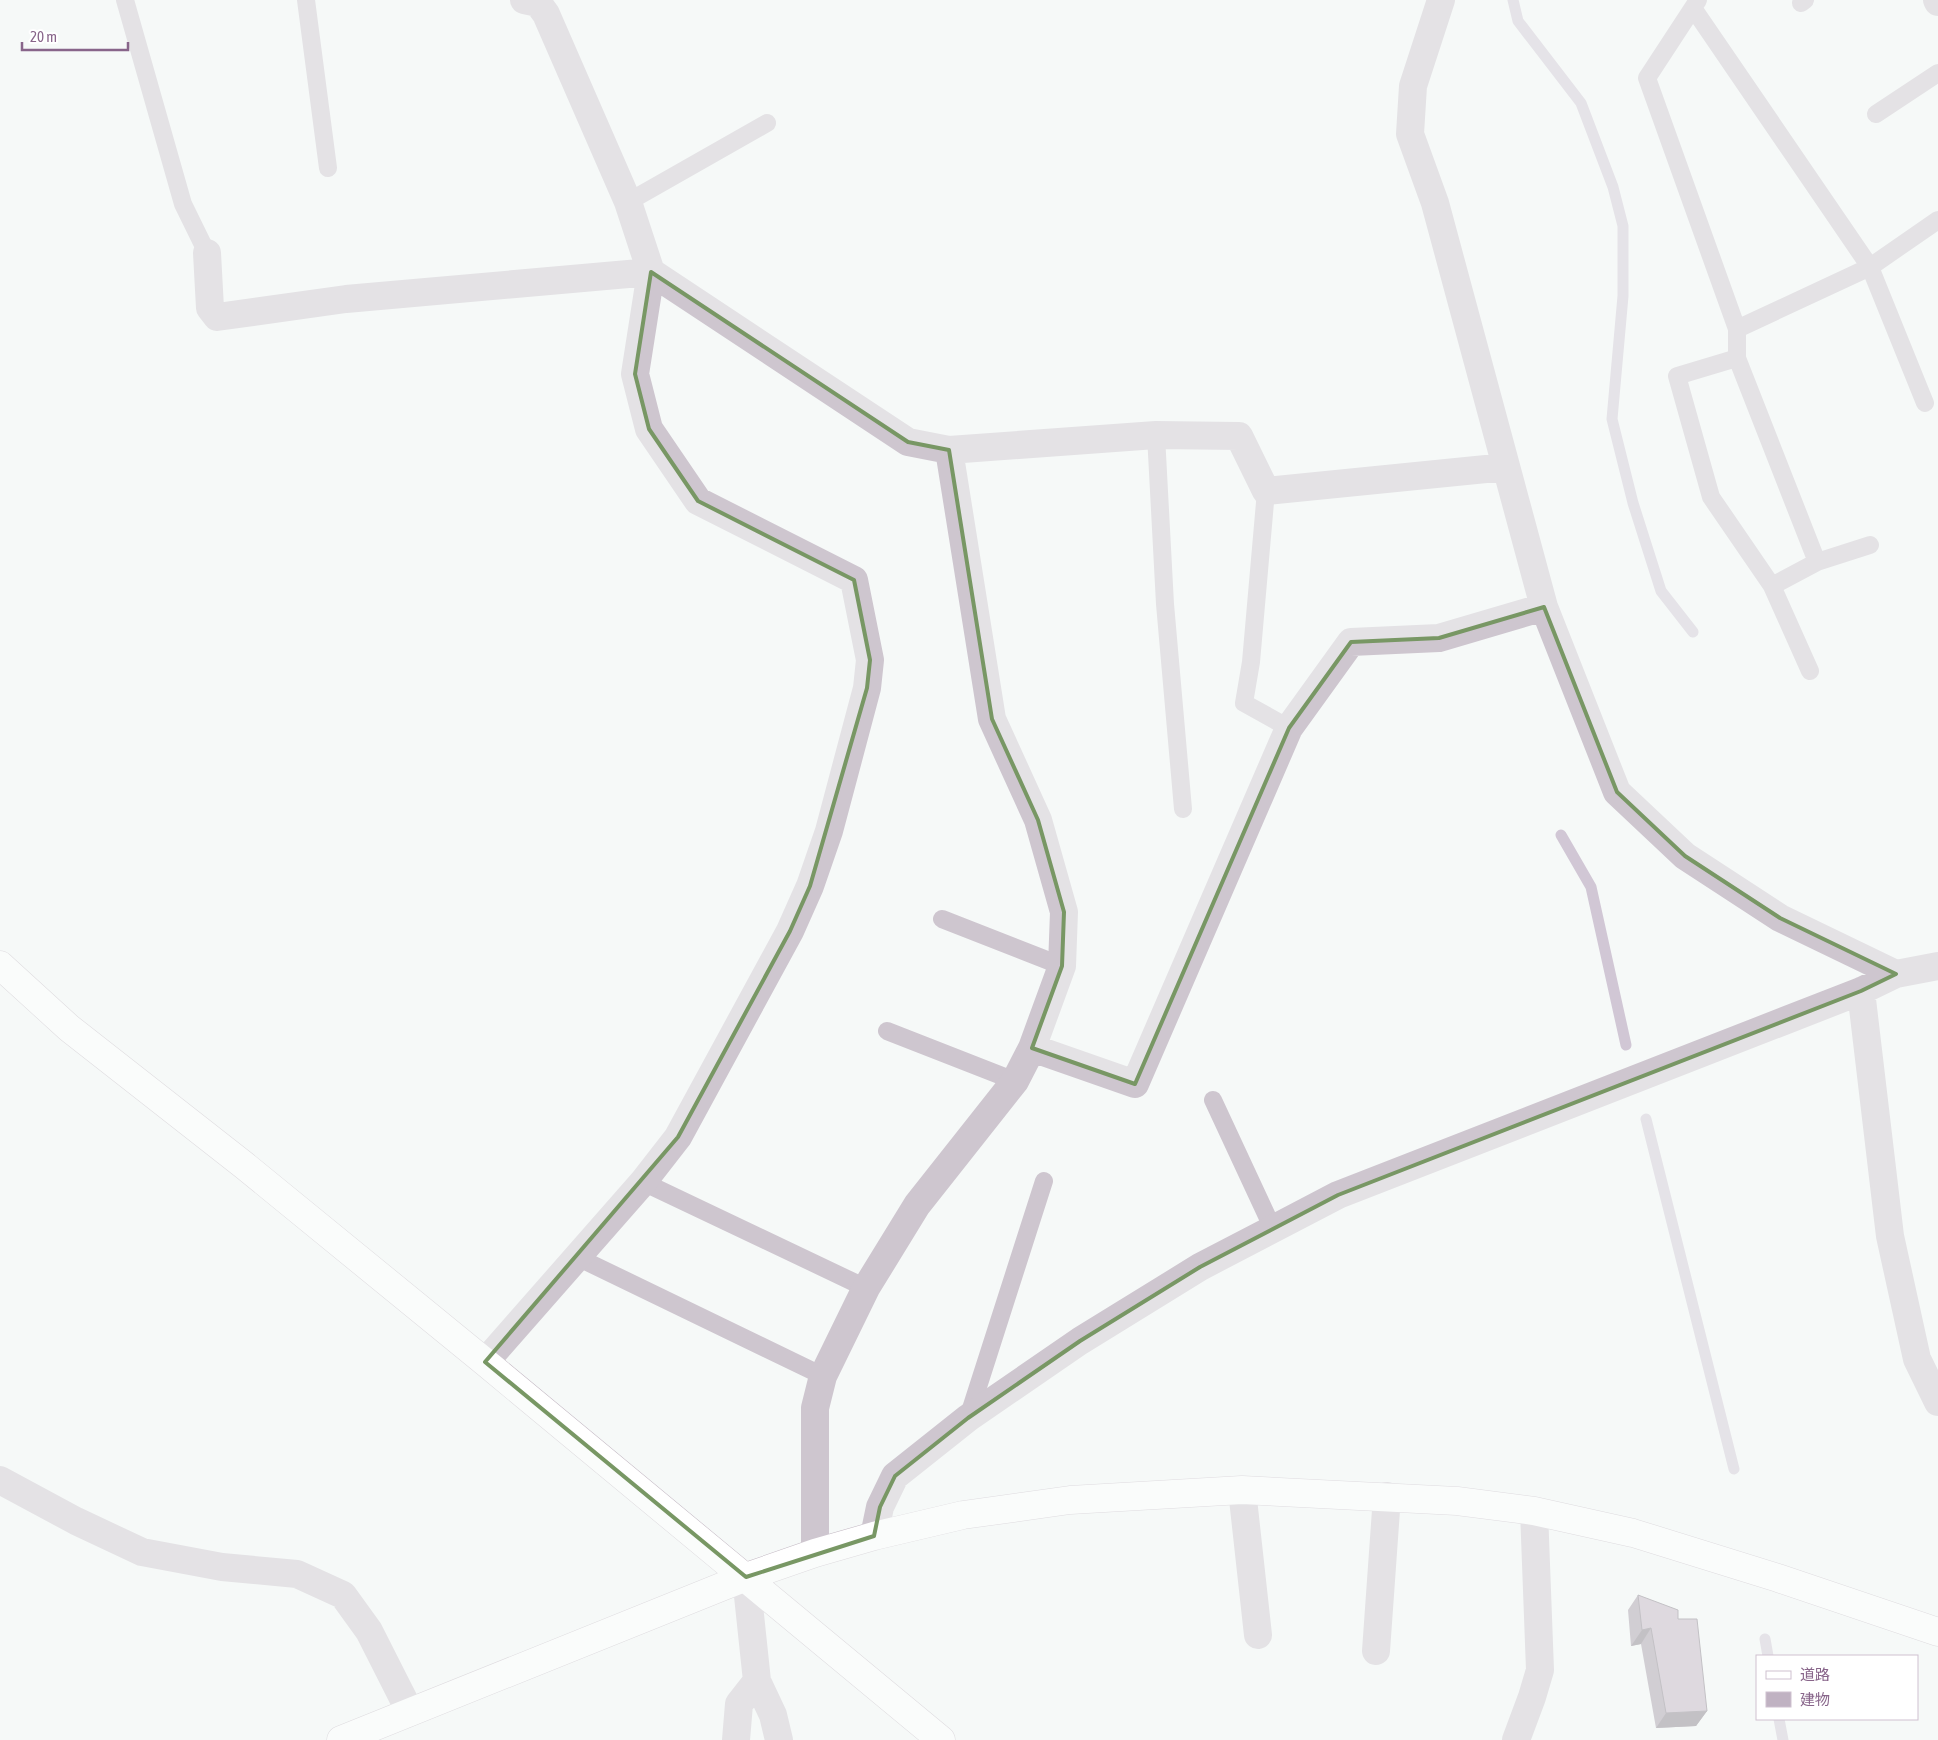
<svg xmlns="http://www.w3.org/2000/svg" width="1938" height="1740" font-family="'Asap Condensed','Noto Sans JP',sans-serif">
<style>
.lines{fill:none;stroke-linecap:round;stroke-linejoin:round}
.stream{stroke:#d1c7d5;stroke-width:11}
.secondary-casing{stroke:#c3b8c3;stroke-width:29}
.lane{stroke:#cec6cf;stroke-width:18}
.street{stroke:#cec6cf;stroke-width:28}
.secondary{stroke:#fff;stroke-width:28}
.wall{fill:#a599a7}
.shaded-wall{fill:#867d88}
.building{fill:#c0b2c2;stroke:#867d88}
.marked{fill:none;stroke:#789764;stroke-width:4;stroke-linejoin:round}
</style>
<rect width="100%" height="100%" fill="#f6f9f8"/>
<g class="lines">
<path class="stream" d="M 1513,0 L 1518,21 L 1581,103 L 1613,187 L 1623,226 L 1623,296 L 1612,419 L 1633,503 L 1661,591 L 1693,632
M 1561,835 L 1591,887 L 1626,1045
M 1646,1119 L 1734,1469
M 1765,1639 L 1768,1656
M 1779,1719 L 1783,1740"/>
<defs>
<path id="secondary" d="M 0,965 L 69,1028 L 245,1166 L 485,1362 L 941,1740
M 341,1740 L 746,1577 L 815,1553 L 874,1536 L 963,1515 L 1070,1500 L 1242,1490 L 1457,1501 L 1534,1511 L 1633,1533 L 1778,1578 L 1938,1632"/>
</defs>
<use href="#secondary" class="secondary-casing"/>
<path class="lane" d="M 125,0 L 183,204 L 207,253
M 306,0 L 328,168
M 1698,0 L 1647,78 L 1737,329 L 1737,358 L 1817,562
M 1801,3 L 1805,0
M 1693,8 L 1870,267 L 1925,403
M 1876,114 L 1938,73
M 628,202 L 767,123
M 1737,329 L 1870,267 L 1938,220
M 1737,358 L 1677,376 L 1711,497 L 1772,586 L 1810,671
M 1156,435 L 1165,604 L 1183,809
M 1266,491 L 1251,662 L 1244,703 L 1289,728
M 1772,586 L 1817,562 L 1870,545
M 942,919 L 1062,966
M 887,1031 L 1015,1081
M 1213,1100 L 1273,1229
M 643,1182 L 866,1288
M 577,1257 L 823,1376
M 968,1418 L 1044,1181"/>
<path class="street" d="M 524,0 L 538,3 L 546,14 L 628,202 L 651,272 L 908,442 L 949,450 L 1156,435 L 1239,436 L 1266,491 L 1506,467
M 1441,0 L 1413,86 L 1410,134 L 1435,203 L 1544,607 L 1617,792 L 1685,856 L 1780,918 L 1896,974
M 1937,0 L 1938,2
M 207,253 L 210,308 L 217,317 L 346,299 L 651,272 L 635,374 L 649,429 L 698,501 L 854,580 L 870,660 L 867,688 L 829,831 L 810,886 L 790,931 L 678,1137 L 643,1182 L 485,1362
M 1861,991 L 1890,1236 L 1917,1359 L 1938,1402
M 1032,1048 L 1135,1084 L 1289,728 L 1351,642 L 1439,638 L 1544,607
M 0,1480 L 76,1521 L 142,1552 L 222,1567 L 297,1574 L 343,1595 L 369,1631 L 410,1712
M 1242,1490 L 1258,1635
M 874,1536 L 880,1507 L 895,1476 L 968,1418 L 1080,1341 L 1200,1267 L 1338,1195 L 1861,991 L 1896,974 L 1938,966
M 815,1553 L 815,1408 L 823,1376 L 866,1288 L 917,1205 L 1015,1081 L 1032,1048 L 1062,966 L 1064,912 L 1038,820 L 992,719 L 949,450
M 746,1577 L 757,1681 L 773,1715 L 779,1740
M 1376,1651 L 1387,1496
M 736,1740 L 739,1704 L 757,1681
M 1516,1740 L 1532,1697 L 1540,1670 L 1534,1511"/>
<use href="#secondary" class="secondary"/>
</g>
<path class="wall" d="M 1638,1595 L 1678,1619 L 1707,1711 L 1696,1726 L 1656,1728 L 1641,1644 L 1631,1646 L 1628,1610 Z"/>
<path class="shaded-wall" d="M 1651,1628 L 1641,1644 L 1631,1646 L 1642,1630 Z
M 1707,1711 L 1696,1726 L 1656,1728 L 1666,1713 Z"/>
<path class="building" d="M 1638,1595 L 1678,1610 L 1678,1619 L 1697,1619 L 1707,1711 L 1666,1713 L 1651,1628 L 1642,1630 Z"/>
<path d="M0 0H1938V1740H0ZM 651,272 L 908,442 L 949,450 L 992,719 L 1038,820 L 1064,912 L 1062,966 L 1032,1048 L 1135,1084 L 1289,728 L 1351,642 L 1439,638 L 1544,607 L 1617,792 L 1685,856 L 1780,918 L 1896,974 L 1861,991 L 1338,1195 L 1200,1267 L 1080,1341 L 968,1418 L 895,1476 L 880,1507 L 874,1536 L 746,1577 L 485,1362 L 678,1137 L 790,931 L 810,886 L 867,688 L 870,660 L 854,580 L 698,501 L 649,429 L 635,374 Z" fill="#f6f9f8" fill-opacity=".55" fill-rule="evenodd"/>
<path class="marked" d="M 651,272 L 908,442 L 949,450 L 992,719 L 1038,820 L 1064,912 L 1062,966 L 1032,1048 L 1135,1084 L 1289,728 L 1351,642 L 1439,638 L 1544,607 L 1617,792 L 1685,856 L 1780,918 L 1896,974 L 1861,991 L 1338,1195 L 1200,1267 L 1080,1341 L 968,1418 L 895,1476 L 880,1507 L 874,1536 L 746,1577 L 485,1362 L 678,1137 L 790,931 L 810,886 L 867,688 L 870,660 L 854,580 L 698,501 L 649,429 L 635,374 Z"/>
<rect x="1756" y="1655" width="162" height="65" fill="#ffffff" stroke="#cfc1d0"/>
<rect x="1766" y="1671" width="25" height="8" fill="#ffffff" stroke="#cfc1d0"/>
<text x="1800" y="1680" font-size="15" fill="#88658a">道路</text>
<rect x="1766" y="1692" width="25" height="15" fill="#c0b2c2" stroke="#cfc1d0"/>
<text x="1800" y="1705" font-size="15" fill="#88658a">建物</text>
<path d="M22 42v8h106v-8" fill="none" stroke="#88658a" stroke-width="2.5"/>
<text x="30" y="42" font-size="15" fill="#88658a" stroke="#ffffff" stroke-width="4" paint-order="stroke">20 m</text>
</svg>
